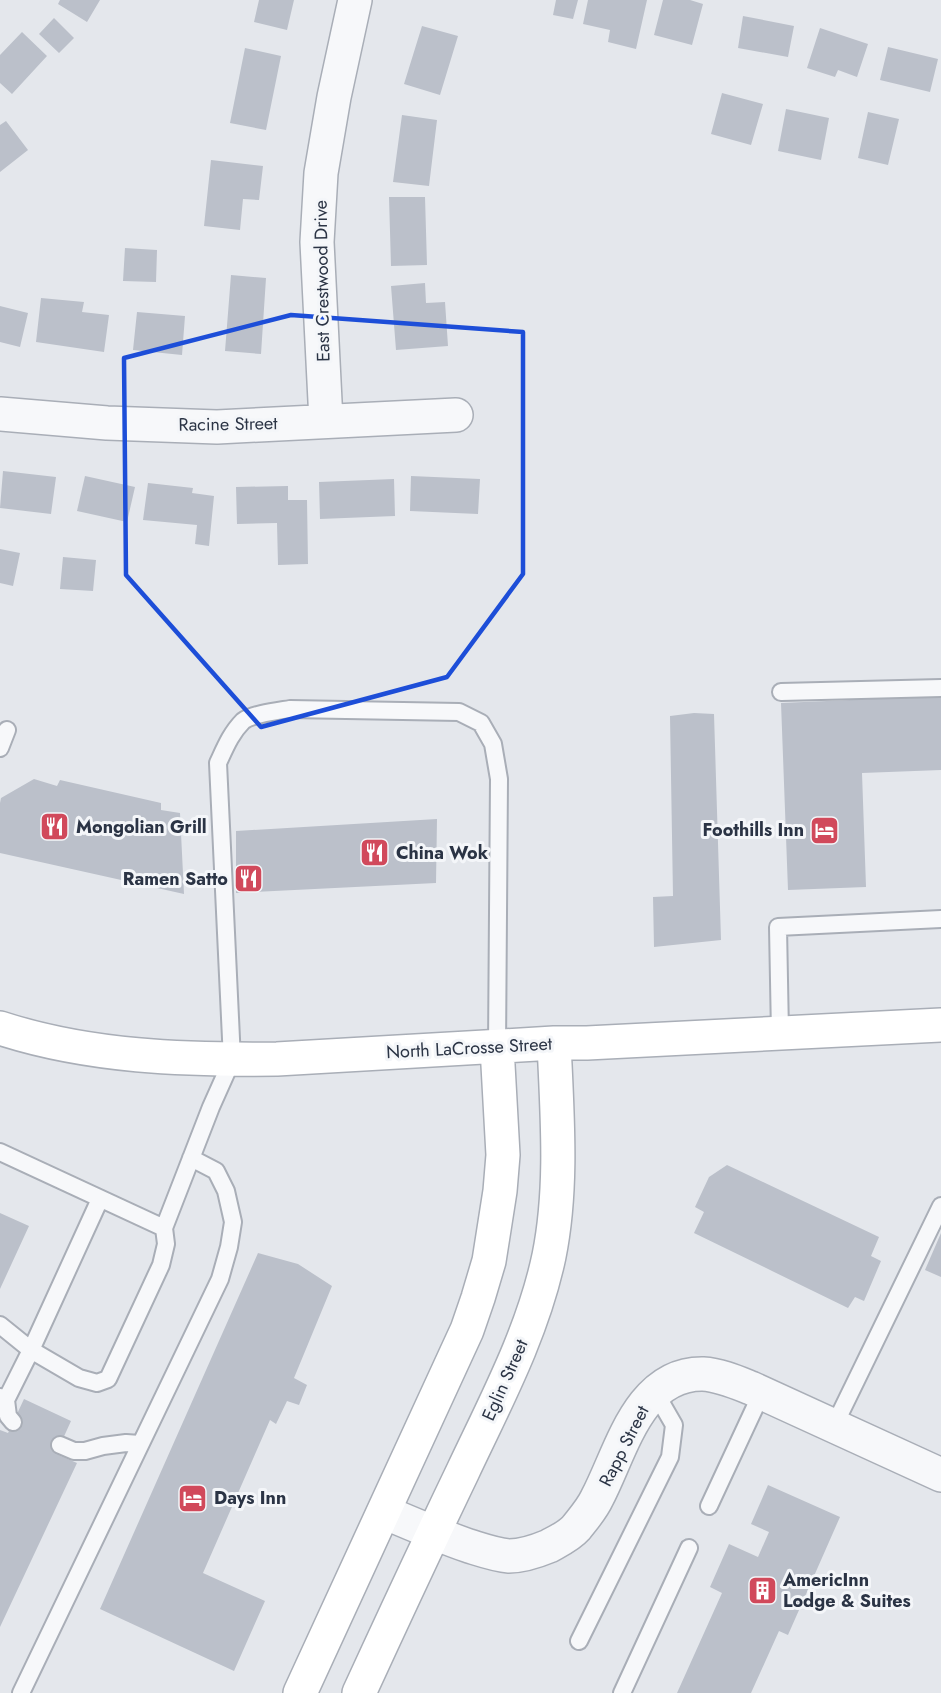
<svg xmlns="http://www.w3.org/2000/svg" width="941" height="1693" font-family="Jost,sans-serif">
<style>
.building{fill:#bbc0ca}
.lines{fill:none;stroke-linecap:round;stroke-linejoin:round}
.lane-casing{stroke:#a9aeb7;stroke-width:20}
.street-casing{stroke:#a9aeb7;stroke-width:36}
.secondary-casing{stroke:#a9aeb7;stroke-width:36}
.lane{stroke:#f7f8fa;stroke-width:16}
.street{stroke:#f7f8fa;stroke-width:33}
.secondary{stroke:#fff;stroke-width:33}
.marked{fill:none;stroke:#1d4ed8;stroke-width:4.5;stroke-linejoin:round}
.labels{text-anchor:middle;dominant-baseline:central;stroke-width:6;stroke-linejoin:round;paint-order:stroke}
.street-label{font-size:18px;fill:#2b3445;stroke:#f4f6f9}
.poi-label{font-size:18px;font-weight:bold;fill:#2b3445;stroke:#f4f6f9;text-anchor:start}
</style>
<rect width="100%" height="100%" fill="#e4e7ec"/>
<path class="building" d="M 60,0 L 100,0 L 87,22 L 58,4 Z
M 259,0 L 294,0 L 287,30 L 254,22 Z
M 556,0 L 578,0 L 573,19 L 553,15 Z
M 588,0 L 647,0 L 636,49 L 608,42 L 610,30 L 583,24 Z
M 663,0 L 690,0 L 703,4 L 692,45 L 654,35 Z
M 743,16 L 794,26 L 788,57 L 738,48 Z
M 54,18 L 74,38 L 59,53 L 39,34 Z
M 422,26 L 458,36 L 440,95 L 404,84 Z
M 820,28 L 868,44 L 857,77 L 838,70 L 835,77 L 807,68 Z
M 22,32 L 47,56 L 12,94 L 0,83 L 0,55 Z
M 888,47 L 938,59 L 930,92 L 880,80 Z
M 245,48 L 281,56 L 266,130 L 230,123 Z
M 722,93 L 763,104 L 751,145 L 711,134 Z
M 786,109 L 829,118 L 821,160 L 778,151 Z
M 868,112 L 899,119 L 888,165 L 858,158 Z
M 402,115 L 437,120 L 429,186 L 393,182 Z
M 6,121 L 28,150 L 0,172 L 0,125 Z
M 211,160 L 263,166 L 259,200 L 243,199 L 240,230 L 204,226 Z
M 389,197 L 425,197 L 427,265 L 391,266 Z
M 125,248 L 157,250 L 156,282 L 123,281 Z
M 231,275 L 266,278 L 261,354 L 225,351 Z
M 425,283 L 426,303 L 445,302 L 448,346 L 396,350 L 391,286 Z
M 41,298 L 84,302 L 82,312 L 109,315 L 104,352 L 36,342 Z
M 0,306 L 28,313 L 20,347 L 0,342 Z
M 137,312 L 185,316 L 182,355 L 133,350 Z
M 3,471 L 56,477 L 51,514 L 0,508 Z
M 85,476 L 135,487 L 127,522 L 77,511 Z
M 411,476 L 480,479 L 478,514 L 410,511 Z
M 394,479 L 395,516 L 320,519 L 319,482 Z
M 148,483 L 193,488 L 192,493 L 214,496 L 209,546 L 195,544 L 197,525 L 143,520 Z
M 288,486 L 288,500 L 307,500 L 308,564 L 278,565 L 277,523 L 237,524 L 236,487 Z
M 0,549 L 20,553 L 13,586 L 0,583 Z
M 63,557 L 96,560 L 93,591 L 60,589 Z
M 941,696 L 941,770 L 862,773 L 866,887 L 788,890 L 781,703 Z
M 694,713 L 714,714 L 721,940 L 654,947 L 653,897 L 673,896 L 670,716 Z
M 34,779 L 57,786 L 60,780 L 161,803 L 161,810 L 180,813 L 184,894 L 0,853 L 0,803 L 1,798 Z
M 437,819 L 436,883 L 236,893 L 236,831 Z
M 727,1165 L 879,1237 L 871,1256 L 881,1261 L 864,1301 L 855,1297 L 848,1308 L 694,1233 L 704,1212 L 695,1207 L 709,1177 Z
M 0,1213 L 29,1226 L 0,1289 Z
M 941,1233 L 941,1277 L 925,1270 Z
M 258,1253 L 298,1264 L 332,1286 L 294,1378 L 307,1385 L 299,1405 L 287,1401 L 276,1424 L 270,1420 L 203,1573 L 265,1601 L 234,1671 L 100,1609 Z
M 24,1399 L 71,1421 L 56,1454 L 77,1463 L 0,1627 L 0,1430 L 8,1433 Z
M 768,1485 L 840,1517 L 788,1635 L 779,1631 L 751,1693 L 677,1693 L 722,1593 L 710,1587 L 729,1544 L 758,1557 L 769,1532 L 751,1524 Z"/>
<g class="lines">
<defs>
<path id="lane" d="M 781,692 L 941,688
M 0,748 L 7,730
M 780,1033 L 778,927 L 941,919
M 0,1152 L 164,1228
M 0,1325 L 31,1350 L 79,1378 L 97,1383 L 108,1379 L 161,1265 L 166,1244 L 164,1228 L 211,1107 L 232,1060 L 218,763 C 225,748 231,733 243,721 C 252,714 278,711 290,709 L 459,712 L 481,723 L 493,744 L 499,779 L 497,1047
M 0,1397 L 6,1400 L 31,1350 L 100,1199
M 6,1400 L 8,1416 L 13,1422
M 834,1426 L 941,1206
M 60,1445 L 74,1451 L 85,1451 L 103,1446 L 126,1443 L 140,1444
M 709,1506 L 762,1392
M 579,1641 L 670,1457 L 674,1425 L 655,1392
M 21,1693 L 220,1279 L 229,1247 L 233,1222 L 226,1191 L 216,1171 L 191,1158
M 622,1693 L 689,1548"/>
<path id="street" d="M 0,414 L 107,423 L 217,427 L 456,415
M 326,421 L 317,242 L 321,173 L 334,97 L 355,0
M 384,1512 C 412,1524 440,1536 469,1546 C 482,1550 496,1555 509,1556 C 522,1556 537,1551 549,1546 C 558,1541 569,1536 576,1528 C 583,1519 592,1509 597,1498 C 621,1453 638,1373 703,1374 C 720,1375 736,1382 751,1388 L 941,1475"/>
<path id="secondary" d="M 0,1028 C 89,1057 184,1060 277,1059 L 554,1043 L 587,1043 L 941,1025
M 300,1693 L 467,1330 L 478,1298 L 489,1261 L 500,1191 L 503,1155 L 497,1047
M 359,1693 C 393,1619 428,1544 463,1471 C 496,1401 533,1332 549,1256 C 563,1187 557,1113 554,1043"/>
</defs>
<use href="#lane" class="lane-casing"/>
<use href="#street" class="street-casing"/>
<use href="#secondary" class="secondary-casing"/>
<use href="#lane" class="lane"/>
<use href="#street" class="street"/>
<use href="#secondary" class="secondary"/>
</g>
<path class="marked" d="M 291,315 L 523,332 L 523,574 L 447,677 L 261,727 L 126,575 L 124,358 Z"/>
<defs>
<symbol id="restaurant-square" viewBox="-11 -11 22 22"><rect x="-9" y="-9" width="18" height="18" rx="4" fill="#d1495b" stroke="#f4f6f9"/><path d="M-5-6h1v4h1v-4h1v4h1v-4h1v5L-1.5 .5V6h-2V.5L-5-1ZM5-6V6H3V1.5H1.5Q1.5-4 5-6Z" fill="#fff"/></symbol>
<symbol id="hotel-square" viewBox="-11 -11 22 22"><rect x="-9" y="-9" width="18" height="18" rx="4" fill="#d1495b" stroke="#f4f6f9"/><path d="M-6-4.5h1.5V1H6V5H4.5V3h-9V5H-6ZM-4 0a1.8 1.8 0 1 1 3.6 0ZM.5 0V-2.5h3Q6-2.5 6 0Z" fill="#fff"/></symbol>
<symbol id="building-square" viewBox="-11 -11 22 22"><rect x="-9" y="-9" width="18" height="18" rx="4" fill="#d1495b" stroke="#f4f6f9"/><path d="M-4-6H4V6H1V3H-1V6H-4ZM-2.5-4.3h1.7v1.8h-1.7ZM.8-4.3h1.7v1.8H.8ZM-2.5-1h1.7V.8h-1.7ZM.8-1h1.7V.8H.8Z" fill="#fff"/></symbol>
</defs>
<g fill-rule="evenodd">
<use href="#restaurant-square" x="38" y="810" width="33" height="33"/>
<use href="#hotel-square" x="808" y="814" width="33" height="33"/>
<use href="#restaurant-square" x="358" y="836" width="33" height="33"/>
<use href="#restaurant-square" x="232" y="862" width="33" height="33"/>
<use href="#hotel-square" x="176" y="1482" width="33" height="33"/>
<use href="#building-square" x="746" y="1574" width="33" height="33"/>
</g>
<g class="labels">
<g class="street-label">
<text transform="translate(322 281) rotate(-91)">East Crestwood Drive</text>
<text transform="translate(228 424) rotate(-1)">Racine Street</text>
<text transform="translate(469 1048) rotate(-3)">North LaCrosse Street</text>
<text transform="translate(505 1380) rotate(-66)">Eglin Street</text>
<text transform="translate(624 1446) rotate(-63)">Rapp Street</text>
</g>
<g class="poi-label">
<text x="76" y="827">Mongolian Grill</text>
<text x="804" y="830" text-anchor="end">Foothills Inn</text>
<text x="396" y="853">China Wok</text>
<text x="228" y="879" text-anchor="end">Ramen Satto</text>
<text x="214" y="1498">Days Inn</text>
<text x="783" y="1580">AmericInn<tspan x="783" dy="21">Lodge &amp; Suites</tspan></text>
</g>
</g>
</svg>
